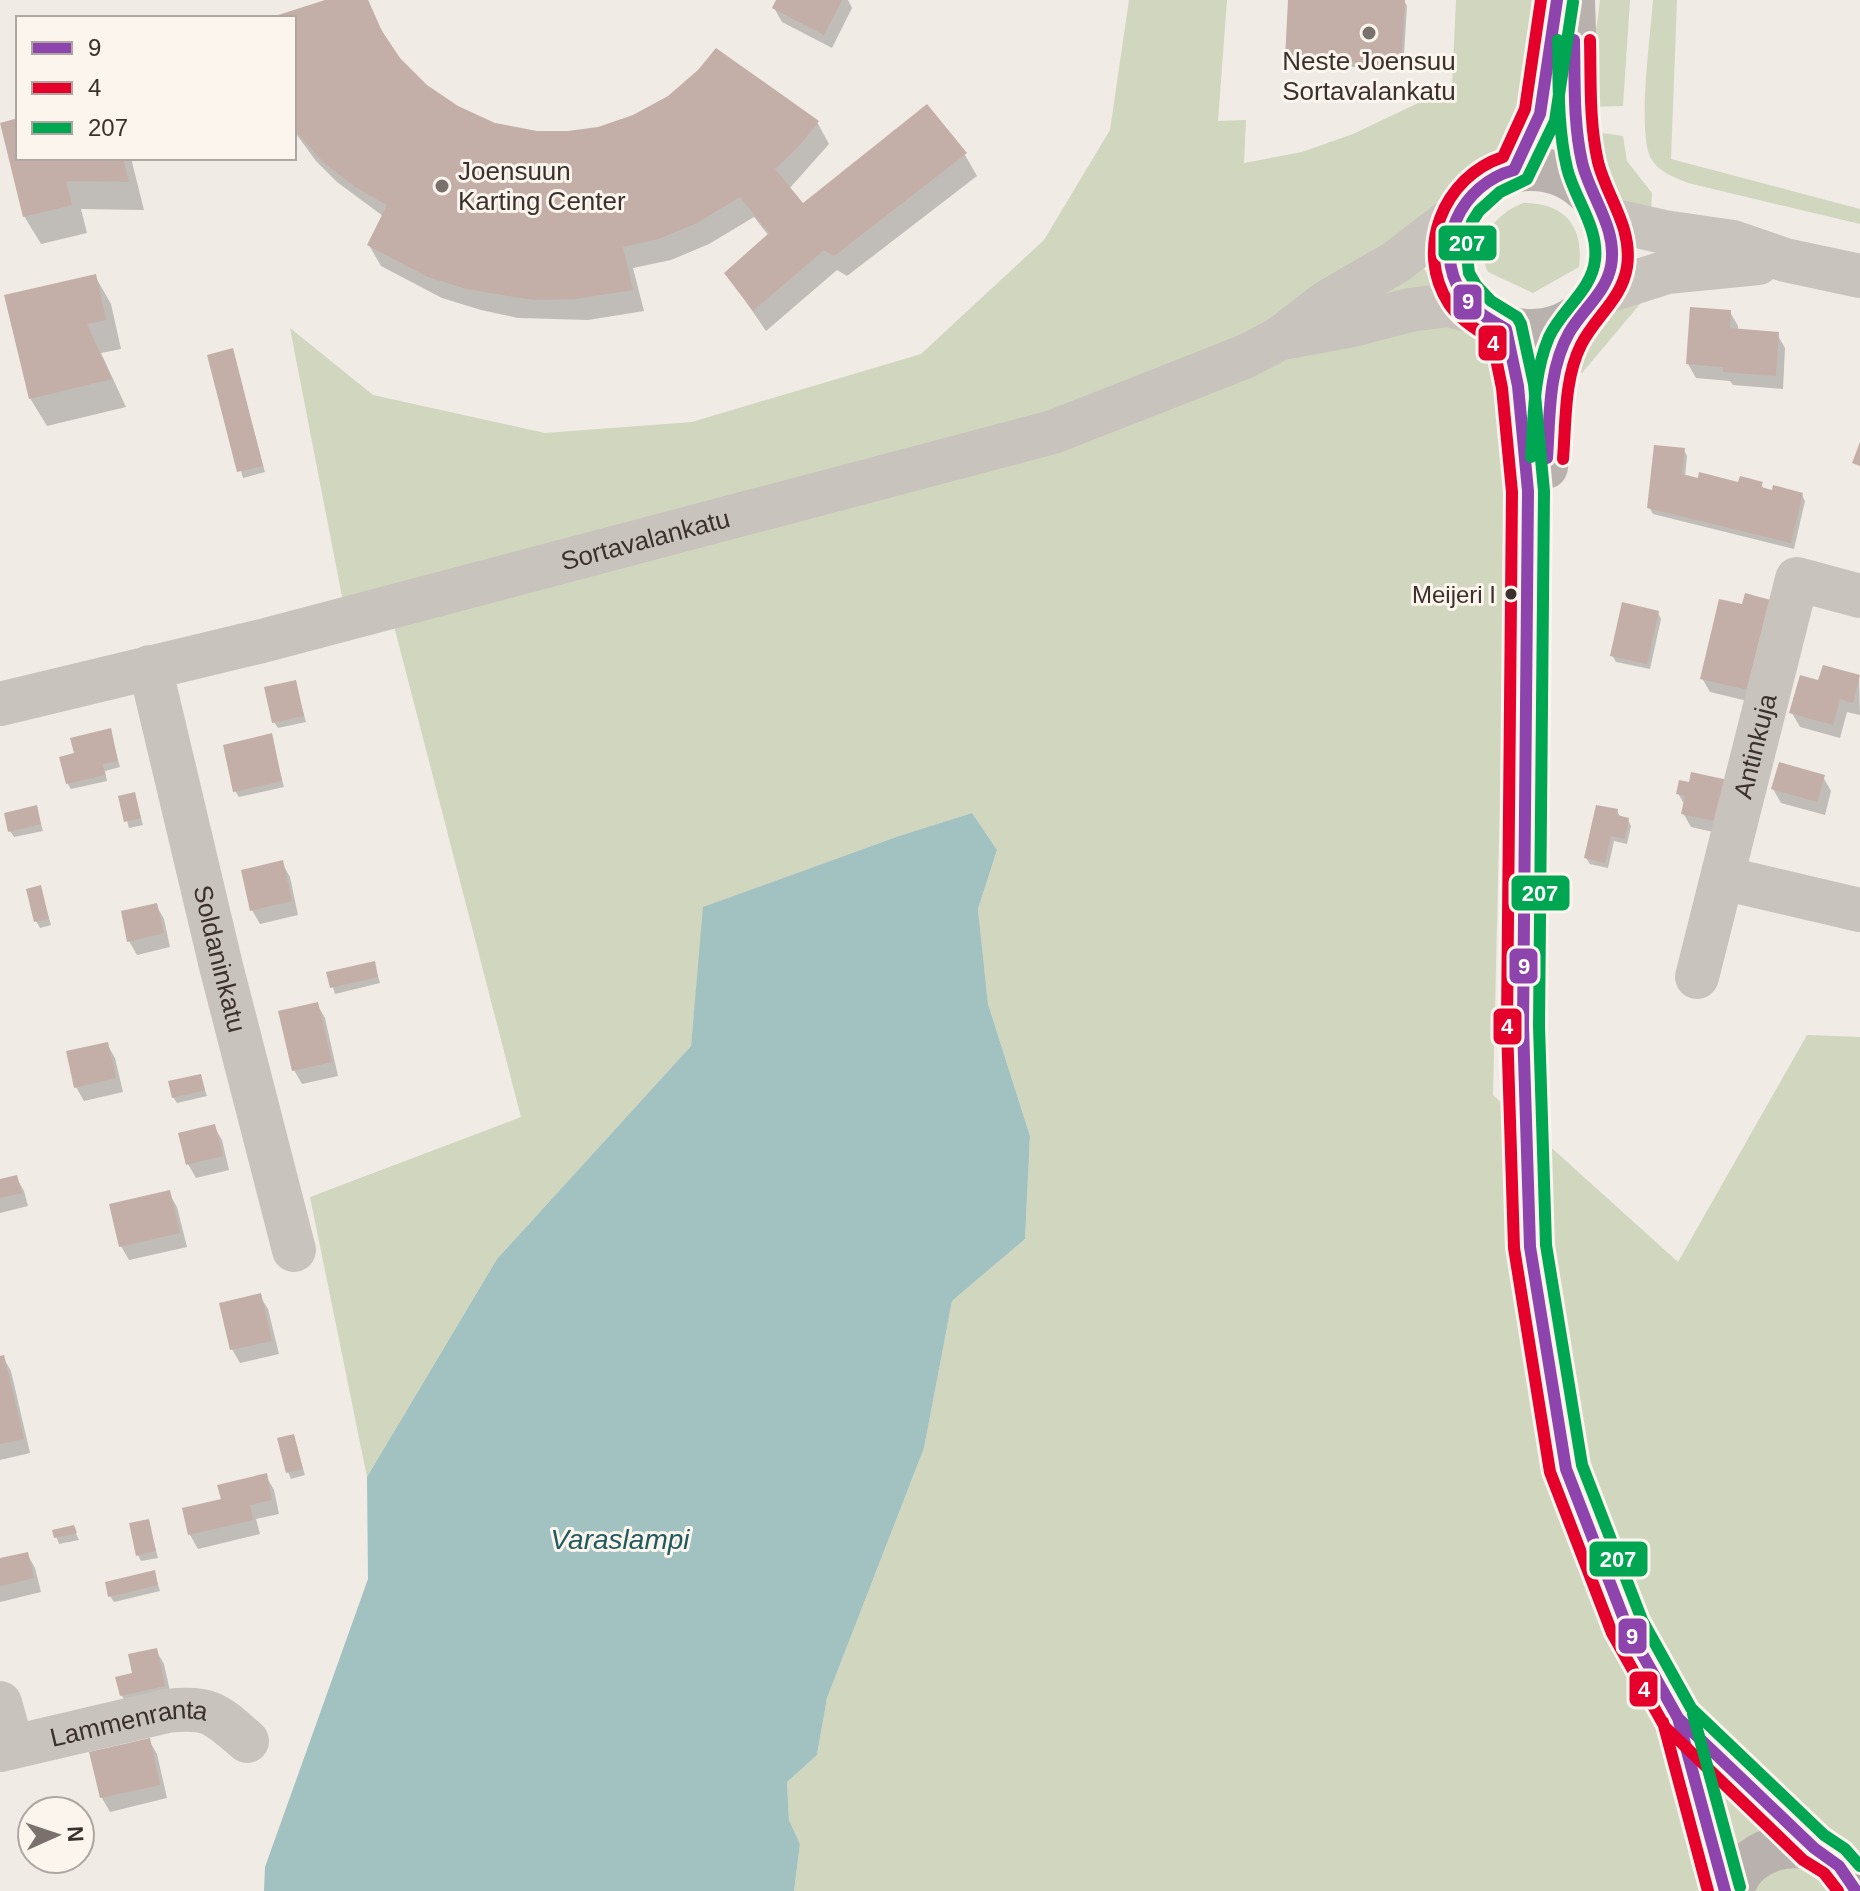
<svg xmlns="http://www.w3.org/2000/svg" width="1860" height="1891" font-family="Helvetica,sans-serif">
<style>
.green{fill:#d1d6bf}
.water{fill:#a1c2c1}
.shadow{fill:#0003}
.building{fill:#c3afa7}
.lines{fill:none;stroke-linecap:round;stroke-linejoin:round}
.minor{stroke:#c9c3be;stroke-width:44}
.major{stroke:#b8b1ad;stroke-width:44}
.highway{stroke:#afaaa4;stroke-width:44}
.bus-1-casing{stroke:#fbf5ee;stroke-width:18}
.bus-2-casing{stroke:#fbf5ee;stroke-width:18}
.bus-3-casing{stroke:#fbf5ee;stroke-width:18}
.bus-1{stroke:#8e44ad;stroke-width:12}
.bus-2{stroke:#e4002b;stroke-width:12}
.bus-3{stroke:#00a651;stroke-width:12}
.poi-dot{fill:#7a716c;stroke:#fbf5ee;stroke-width:3}
.bus-dot{fill:#3b302b;stroke:#fbf5ee;stroke-width:3}
.labels{text-anchor:middle;dominant-baseline:central;stroke-width:6;stroke-linejoin:round;paint-order:stroke}
.bus-label{font-size:24px;fill:#3b302b;stroke:#fbf5ee;text-anchor:end}
.poi-label{font-size:26px;fill:#3b302b;stroke:#fbf5ee}
.street-label{font-size:26px;fill:#3b302b;stroke:#fbf5ee}
.water-label{font-size:28px;font-style:italic;fill:#1f5a5e;stroke:#fbf5ee}
.line-badge{stroke:#fbf5ee;stroke-width:3}
.badge-label{font-size:22px;text-anchor:middle;font-weight:bold;fill:#fff}
</style>
<rect width="100%" height="100%" fill="#f0ebe5"/>
<path class="green" d="M 1129,0 L 1227,0 L 1218,121 L 1246,120 L 1244,163 L 1302,152 L 1353,134 L 1452,87 L 1456,0 L 1538,0 L 1529,101 L 1510,149 L 1462,183 L 1403,241 L 1480,343 L 1493,371 L 1506,404 L 1507,499 L 1493,1095 L 1678,1262 L 1807,1035 L 1860,1037 L 1860,1891 L 794,1891 L 800,1844 L 789,1820 L 787,1782 L 817,1755 L 827,1698 L 924,1448 L 952,1301 L 1025,1239 L 1030,1136 L 988,1004 L 978,909 L 997,850 L 972,813 L 899,836 L 704,907 L 691,1046 L 497,1259 L 367,1477 L 310,1197 L 521,1117 L 394,626 L 344,607 L 290,328 L 373,395 L 545,433 L 692,422 L 921,354 L 1044,240 L 1110,130 Z
M 1600,0 L 1630,0 L 1623,106 L 1590,107 L 1592,63 Z
M 1653,0 L 1677,0 L 1671,159 L 1860,209 L 1860,224 L 1688,183 C 1676,178 1659,172 1652,160 C 1636,137 1651,32 1653,0 Z
M 1595,132 L 1623,136 L 1627,161 L 1652,193 L 1651,216 L 1617,200 L 1607,185 Z
M 1523,203 C 1565,203 1584,226 1579,267 L 1533,293 L 1488,272 C 1473,241 1495,214 1523,203 Z
M 1651,291 L 1582,373 L 1568,372 L 1585,337 L 1606,316 Z"/>
<path class="water" d="M 972,813 L 997,850 L 978,909 L 988,1004 L 1030,1136 L 1025,1239 L 952,1301 L 924,1448 L 827,1698 L 817,1755 L 787,1782 L 789,1820 L 800,1844 L 794,1891 L 264,1891 L 265,1867 L 368,1579 L 367,1477 L 497,1259 L 691,1046 L 703,907 L 899,836 Z"/>
<path class="shadow" d="M 331,0 L 368,0 L 388,44 L 398,59 L 426,87 L 457,108 L 495,125 L 536,133 L 817,122 L 829,144 L 789,189 L 803,206 L 926,107 L 965,155 L 977,176 L 847,276 L 837,270 L 766,331 L 727,274 L 769,236 L 754,217 L 709,244 L 671,260 L 633,268 L 644,311 L 588,320 L 518,318 L 481,310 L 442,298 L 381,266 L 369,245 L 383,216 L 337,182 L 316,161 L 294,131 L 294,18 L 277,18 Z
M 778,0 L 848,0 L 852,8 L 832,48 L 782,22 L 774,8 Z
M 1290,0 L 1404,0 L 1407,6 L 1403,70 L 1291,63 L 1287,57 Z
M 18,120 L 18,158 L 131,158 L 144,210 L 81,209 L 87,233 L 41,244 L 24,216 L 2,124 Z
M 95,276 L 111,304 L 121,349 L 101,353 L 126,407 L 47,426 L 30,398 Z
M 1730,312 L 1738,326 L 1738,331 L 1777,334 L 1785,348 L 1783,389 L 1733,385 L 1730,381 L 1696,378 L 1688,364 Z
M 232,350 L 265,472 L 243,478 L 210,356 Z
M 1684,450 L 1687,456 L 1685,477 L 1740,485 L 1761,484 L 1765,491 L 1802,495 L 1805,501 L 1794,549 L 1653,514 L 1649,507 Z
M 1721,601 L 1760,704 L 1710,692 L 1702,678 Z
M 1658,613 L 1661,619 L 1650,669 L 1616,662 L 1612,655 Z
M 1859,677 L 1860,715 L 1847,712 L 1840,738 L 1800,727 L 1792,713 L 1820,683 Z
M 295,682 L 306,722 L 278,728 L 274,722 Z
M 110,731 L 120,767 L 105,771 L 107,781 L 71,789 L 67,783 L 76,755 Z
M 271,736 L 284,787 L 239,797 L 235,791 Z
M 1823,777 L 1831,791 L 1825,815 L 1781,803 L 1773,789 Z
M 1680,782 L 1726,835 L 1691,827 L 1683,813 L 1685,806 L 1678,793 Z
M 134,794 L 143,825 L 129,828 L 120,797 Z
M 36,807 L 43,831 L 14,837 L 10,831 Z
M 1617,811 L 1621,818 L 1628,820 L 1631,826 L 1627,844 L 1614,841 L 1608,868 L 1590,864 L 1586,858 Z
M 282,863 L 290,877 L 298,915 L 260,924 L 252,910 Z
M 40,888 L 51,925 L 40,928 L 36,921 Z
M 156,905 L 164,919 L 170,947 L 137,955 L 129,941 Z
M 374,963 L 380,983 L 335,994 L 329,974 Z
M 317,1004 L 325,1018 L 338,1076 L 302,1084 L 294,1070 Z
M 107,1044 L 115,1058 L 123,1092 L 84,1101 L 76,1087 Z
M 200,1076 L 207,1096 L 177,1103 L 173,1097 Z
M 214,1126 L 222,1140 L 229,1170 L 196,1178 L 188,1164 Z
M 16,1177 L 24,1191 L 28,1206 L 0,1213 L 0,1181 Z
M 169,1193 L 177,1207 L 187,1247 L 129,1260 L 121,1246 Z
M 260,1296 L 268,1309 L 279,1354 L 240,1363 L 232,1349 Z
M 3,1357 L 11,1371 L 30,1453 L 0,1460 L 0,1358 Z
M 293,1436 L 305,1475 L 291,1479 L 288,1472 Z
M 266,1476 L 274,1490 L 279,1514 L 256,1519 L 260,1534 L 198,1549 L 190,1535 L 184,1509 L 223,1501 Z
M 148,1521 L 158,1558 L 141,1561 L 138,1555 Z
M 73,1527 L 79,1540 L 59,1544 L 54,1531 Z
M 27,1554 L 35,1568 L 41,1592 L 0,1602 L 0,1560 Z
M 154,1572 L 160,1591 L 114,1602 L 110,1596 Z
M 156,1650 L 164,1664 L 172,1700 L 130,1709 L 122,1696 L 118,1678 L 135,1674 Z
M 149,1740 L 157,1754 L 167,1798 L 110,1812 L 102,1798 L 92,1753 Z"/>
<path class="building" d="M 325,0 L 368,0 L 380,28 L 400,58 L 427,85 L 458,106 L 495,123 L 537,131 L 568,131 L 598,127 L 633,115 L 668,96 L 698,70 L 716,48 L 819,121 L 799,146 L 775,169 L 803,203 L 927,104 L 967,153 L 834,256 L 824,250 L 753,311 L 724,273 L 769,233 L 740,197 L 697,223 L 658,239 L 623,247 L 633,290 L 575,299 L 533,300 L 467,289 L 428,277 L 367,245 L 387,205 L 355,187 L 322,161 L 294,129 L 294,18 L 272,17 Z
M 776,0 L 842,0 L 824,35 L 772,8 Z
M 1288,0 L 1405,0 L 1401,65 L 1285,58 Z
M 18,118 L 18,158 L 123,158 L 129,182 L 66,181 L 72,205 L 23,217 L 0,123 Z
M 96,274 L 106,320 L 87,324 L 112,379 L 29,399 L 4,295 Z
M 1690,307 L 1731,310 L 1730,328 L 1779,332 L 1776,376 L 1723,372 L 1723,367 L 1686,364 Z
M 233,348 L 263,466 L 237,472 L 207,355 Z
M 1860,442 L 1860,466 L 1852,463 Z
M 1654,445 L 1685,448 L 1682,474 L 1698,478 L 1699,472 L 1738,482 L 1740,476 L 1763,482 L 1761,487 L 1772,490 L 1773,485 L 1803,493 L 1791,543 L 1647,508 Z
M 1745,593 L 1774,601 L 1753,691 L 1700,679 L 1719,599 L 1742,604 Z
M 1622,602 L 1659,611 L 1647,664 L 1610,656 Z
M 1823,665 L 1860,675 L 1853,703 L 1840,699 L 1833,725 L 1789,713 L 1800,675 L 1818,680 Z
M 296,680 L 304,716 L 272,723 L 264,687 Z
M 111,728 L 118,761 L 103,764 L 105,775 L 66,784 L 59,757 L 74,753 L 70,738 Z
M 272,733 L 282,781 L 233,792 L 223,745 Z
M 1779,762 L 1825,775 L 1817,802 L 1771,789 Z
M 1691,772 L 1728,780 L 1719,822 L 1681,814 L 1685,796 L 1676,794 L 1679,780 L 1689,782 Z
M 135,792 L 141,818 L 124,822 L 118,796 Z
M 37,805 L 41,824 L 8,832 L 4,813 Z
M 1596,805 L 1618,809 L 1617,815 L 1629,818 L 1625,839 L 1611,836 L 1605,863 L 1584,858 Z
M 283,860 L 292,901 L 250,911 L 241,870 Z
M 41,885 L 49,919 L 34,922 L 26,889 Z
M 157,903 L 164,933 L 127,942 L 121,911 Z
M 375,961 L 378,977 L 330,988 L 326,972 Z
M 318,1002 L 332,1062 L 292,1071 L 278,1011 Z
M 108,1042 L 116,1078 L 74,1088 L 66,1051 Z
M 201,1074 L 205,1090 L 172,1098 L 168,1081 Z
M 215,1124 L 223,1156 L 186,1165 L 178,1133 Z
M 17,1175 L 22,1193 L 0,1198 L 0,1179 Z
M 170,1190 L 180,1233 L 119,1247 L 109,1204 Z
M 261,1293 L 272,1341 L 230,1350 L 219,1303 Z
M 4,1355 L 24,1439 L 0,1444 L 0,1356 Z
M 294,1434 L 303,1469 L 286,1473 L 277,1438 Z
M 267,1473 L 272,1500 L 250,1505 L 253,1520 L 188,1535 L 182,1508 L 221,1499 L 217,1485 Z
M 149,1519 L 156,1551 L 136,1556 L 129,1523 Z
M 74,1525 L 77,1533 L 54,1538 L 52,1530 Z
M 28,1552 L 34,1578 L 0,1586 L 0,1558 Z
M 155,1570 L 158,1585 L 108,1597 L 105,1582 Z
M 157,1648 L 165,1686 L 120,1696 L 115,1677 L 132,1673 L 128,1654 Z
M 150,1738 L 160,1785 L 100,1798 L 89,1752 Z"/>
<g class="lines">
<g class="minor">
<path d="M 1606,219 L 1664,232 L 1733,242 L 1785,260 L 1860,276"/>
<path d="M 1601,293 L 1667,272 L 1758,263"/>
<path d="M 1289,337 L 1353,325 L 1410,310 L 1448,305 L 1479,313"/>
<path id="s1" d="M 150,667 L 221,966 L 294,1250"/>
<path id="s2" d="M 0,704 L 262,641 L 1053,432 L 1244,357 L 1279,339 L 1327,302 L 1396,262 L 1456,216"/>
<path d="M 1723,878 L 1860,910"/>
<path id="s3" d="M 1697,977 L 1797,579 L 1860,596"/>
<path d="M 0,1703 L 12,1746"/>
<path id="s4" d="M 0,1750 L 167,1711 C 210,1706 216,1714 247,1741"/>
</g>
<path class="major" d="M 1573,0 L 1577,118 L 1583,164 L 1595,198
M1450 250a81 81 0 1 1 162 0a81 81 0 1 1-162 0Z
M 1514,170 L 1540,114 L 1554,23
M 1506,329 L 1518,386 L 1528,491 L 1527,793 L 1523,1026 L 1525,1137 L 1530,1247 L 1566,1469 L 1627,1627 L 1678,1718 L 1814,1848
M 1546,467 L 1554,383 L 1564,342 L 1585,312
M 1678,1718 L 1725,1891
M 1732,1891 C 1743,1849 1795,1835 1830,1856 C 1843,1864 1850,1878 1856,1891"/>
<path class="highway" d="M 1856,1890 L 1860,1889"/>
<defs>
<path id="bus-1" d="M 1557,0 L 1540,114 L 1514,170 C 1461,184 1431,246 1462,294 C 1472,310 1490,320 1506,329 L 1518,386 L 1528,491 L 1523,1026 L 1530,1247 L 1566,1469 L 1627,1627 L 1678,1718 L 1814,1848 L 1839,1866 L 1856,1891
M 1547,458 C 1550,417 1548,370 1569,333 C 1582,310 1606,293 1611,266 C 1618,228 1590,197 1582,162 C 1573,122 1575,80 1574,40
M 1678,1718 L 1725,1891"/>
<path id="bus-2" d="M 1541,0 L 1525,109 L 1503,157 C 1443,177 1414,250 1449,304 C 1459,319 1476,330 1492,339 L 1502,388 L 1512,492 L 1507,1026 L 1514,1248 L 1550,1472 L 1612,1633 L 1665,1727 L 1803,1860 L 1824,1873 L 1838,1891
M 1563,459 C 1566,422 1564,379 1581,345 C 1595,317 1622,299 1627,267 C 1633,227 1607,198 1598,162 C 1589,122 1591,80 1590,40
M 1663,1722 L 1708,1891"/>
<path id="bus-3" d="M 1573,2 L 1555,121 L 1527,179 L 1500,192 L 1479,211 L 1472,222 L 1466,248 L 1469,273 L 1476,285 L 1491,301 L 1517,317 L 1521,324 L 1534,384 L 1544,491 L 1539,1026 L 1546,1245 L 1582,1465 L 1642,1620 L 1691,1708 L 1824,1835 L 1845,1849 L 1860,1866
M 1531,457 C 1534,417 1533,375 1549,337 C 1561,310 1592,290 1595,260 C 1599,227 1574,198 1567,168 C 1557,126 1559,82 1558,40
M 1693,1714 L 1740,1887"/>
</defs>
<use href="#bus-1" class="bus-1-casing"/>
<use href="#bus-2" class="bus-2-casing"/>
<use href="#bus-3" class="bus-3-casing"/>
<use href="#bus-1" class="bus-1"/>
<use href="#bus-2" class="bus-2"/>
<use href="#bus-3" class="bus-3"/>
</g>
<g class="poi-dot">
<circle cx="1369" cy="33" r="8"/>
<circle cx="442" cy="186" r="8"/>
</g>
<circle class="bus-dot" cx="1511" cy="594" r="7"/>
<g class="labels">
<g class="bus-label">
<text x="1496" y="594">Meijeri I</text>
</g>
<g class="poi-label">
<text x="1369" y="61">Neste Joensuu<tspan x="1369" dy="30">Sortavalankatu</tspan></text>
<text x="458" y="171" text-anchor="start">Joensuun<tspan x="458" dy="30">Karting Center</tspan></text>
</g>
<g class="street-label">
<text stroke="none"><textPath href="#s2" startOffset="666">Sortavalankatu</textPath></text>
<text stroke="none"><textPath href="#s3" startOffset="238">Antinkuja</textPath></text>
<text stroke="none"><textPath href="#s1" startOffset="300">Soldaninkatu</textPath></text>
<text stroke="none"><textPath href="#s4" startOffset="132">Lammenranta</textPath></text>
</g>
<g class="water-label">
<text x="620" y="1539">Varaslampi</text>
</g>
</g>
<g class="line-badge">
<rect x="1437" y="224" width="61" height="38" rx="8" fill="#00a651"/>
<rect x="1452" y="283" width="31" height="38" rx="8" fill="#8e44ad"/>
<rect x="1477" y="324" width="31" height="38" rx="8" fill="#e4002b"/>
<rect x="1510" y="874" width="61" height="38" rx="8" fill="#00a651"/>
<rect x="1508" y="947" width="31" height="38" rx="8" fill="#8e44ad"/>
<rect x="1492" y="1007" width="31" height="39" rx="8" fill="#e4002b"/>
<rect x="1588" y="1540" width="61" height="38" rx="8" fill="#00a651"/>
<rect x="1617" y="1617" width="31" height="38" rx="8" fill="#8e44ad"/>
<rect x="1628" y="1670" width="31" height="38" rx="8" fill="#e4002b"/>
</g>
<g class="badge-label">
<text x="1467" y="251">207</text>
<text x="1468" y="309">9</text>
<text x="1493" y="351">4</text>
<text x="1540" y="901">207</text>
<text x="1524" y="974">9</text>
<text x="1507" y="1034">4</text>
<text x="1618" y="1567">207</text>
<text x="1632" y="1644">9</text>
<text x="1644" y="1697">4</text>
</g>
<rect x="16" y="16" width="280" height="144" fill="#fbf5ee" stroke="#aea6a0" stroke-width="2"/>
<rect x="32" y="42" width="40" height="12" fill="#8e44ad" stroke="#aea6a0" stroke-width="2"/>
<text x="88" y="56" font-size="24" fill="#3b302b">9</text>
<rect x="32" y="82" width="40" height="12" fill="#e4002b" stroke="#aea6a0" stroke-width="2"/>
<text x="88" y="96" font-size="24" fill="#3b302b">4</text>
<rect x="32" y="122" width="40" height="12" fill="#00a651" stroke="#aea6a0" stroke-width="2"/>
<text x="88" y="136" font-size="24" fill="#3b302b">207</text>
<g transform="translate(56 1835) rotate(87)"><circle r="38" fill="#fbf5ee" stroke="#aea6a0" stroke-width="2"/>
<path d="M0-6L14 30L0 20L-14 30Z" fill="#7a716c"/>
<text y="-12" font-size="22" font-weight="bold" text-anchor="middle" fill="#3b302b">N</text>
</g>
</svg>
